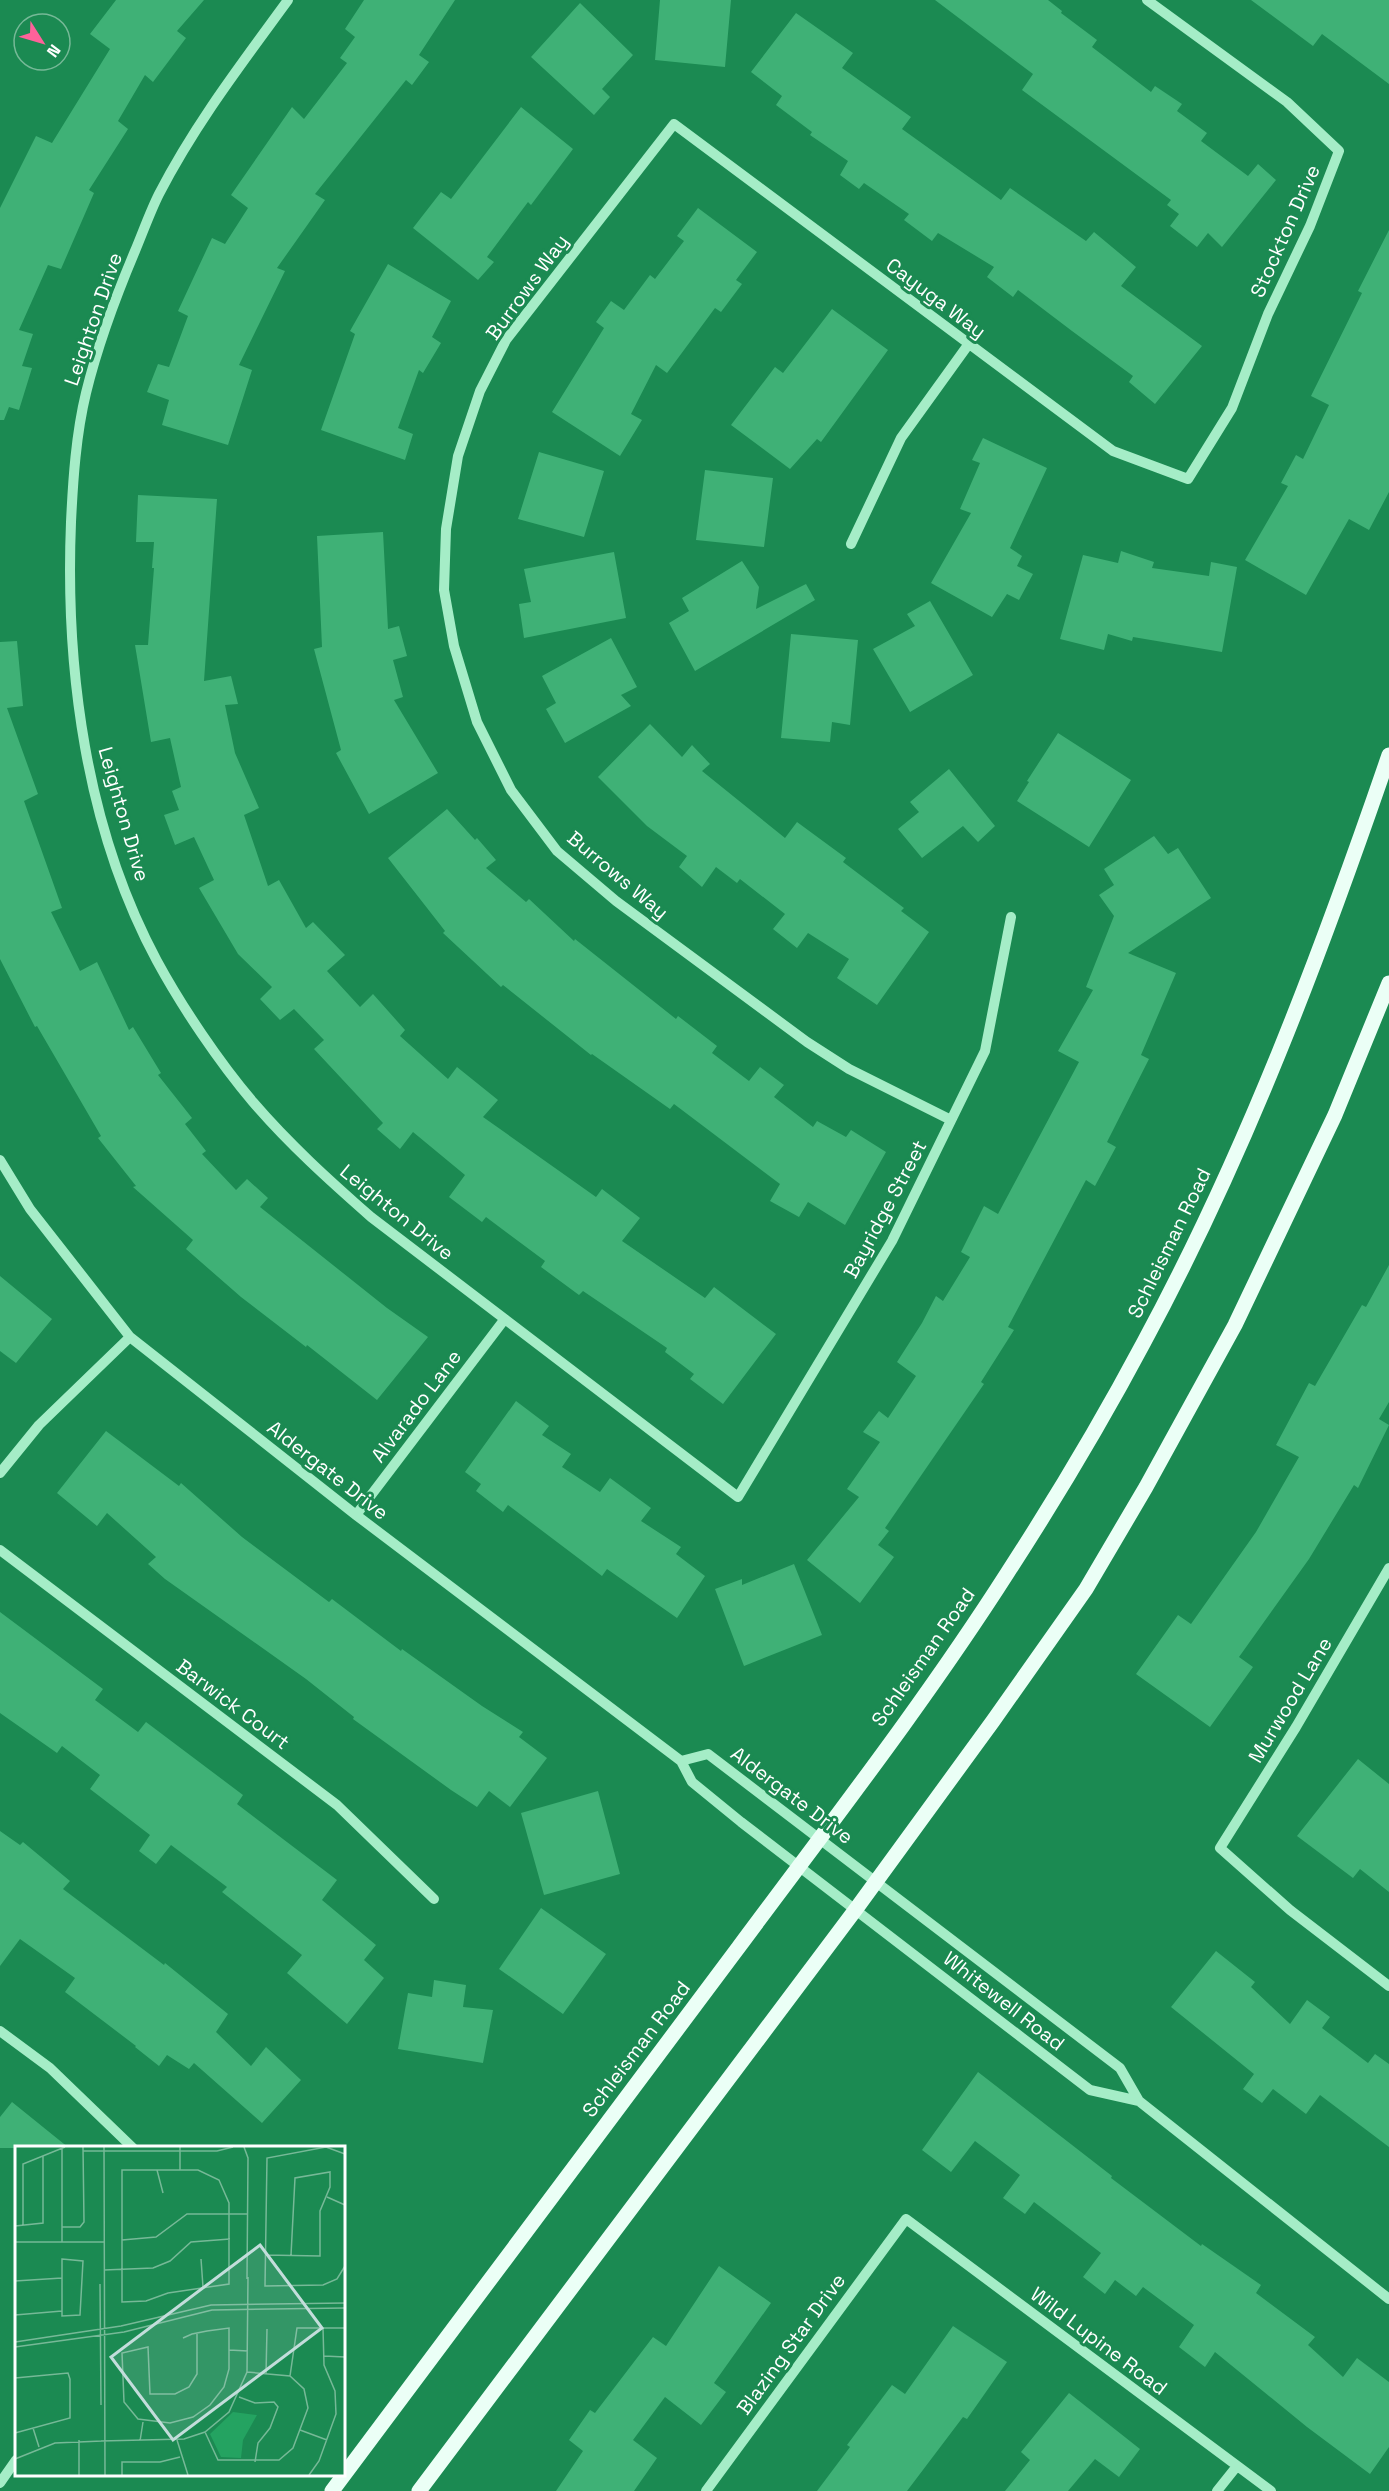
<svg xmlns="http://www.w3.org/2000/svg" width="1389" height="2491" font-family="'Space Grotesk',sans-serif">
<style>
.building{fill:#3fb176}
.lines{fill:none;stroke-linecap:round;stroke-linejoin:round}
.minor{stroke:#a5edc7;stroke-width:10}
.major{stroke:#ebfff6;stroke-width:15}
.labels{text-anchor:middle;dominant-baseline:central;stroke-width:6;stroke-linejoin:round;paint-order:stroke}
.street-label{font-size:20px;fill:#fff;stroke:#1b8a52}
.inset-road{fill:none;stroke:#76b997;stroke-width:1.5}
.view{fill:#c3dddb;fill-opacity:0.15;stroke:#c3dddb;stroke-width:3}
.inset-edge{fill:none;stroke:#fff;stroke-width:3}
</style>
<rect width="100%" height="100%" fill="#1b8a52"/>
<path class="building" d="M 116,0 L 204,0 L 177,31 L 186,38 L 153,82 L 145,75 L 118,121 L 128,129 L 89,190 L 94,193 L 61,269 L 48,265 L 19,330 L 33,334 L 22,366 L 32,368 L 19,410 L 9,407 L 4,420 L 0,420 L 0,208 L 36,136 L 52,143 L 110,49 L 90,34 Z
M 364,0 L 455,0 L 419,55 L 429,62 L 412,85 L 406,80 L 315,194 L 325,200 L 277,268 L 285,271 L 239,365 L 252,370 L 228,445 L 162,425 L 169,400 L 147,392 L 158,364 L 169,367 L 188,316 L 178,311 L 212,238 L 225,244 L 248,208 L 231,195 L 292,107 L 304,119 L 347,63 L 340,58 L 355,37 L 345,29 Z
M 660,0 L 731,0 L 725,67 L 655,60 Z
M 935,0 L 1048,0 L 1062,11 L 1061,13 L 1097,40 L 1092,47 L 1151,92 L 1155,86 L 1182,104 L 1177,111 L 1207,133 L 1201,141 L 1248,176 L 1258,164 L 1276,180 L 1222,247 L 1208,233 L 1197,247 L 1170,226 L 1179,214 L 1167,205 L 1171,200 L 1022,90 L 1033,74 Z
M 1251,0 L 1389,0 L 1389,84 L 1322,34 L 1313,46 Z
M 580,3 L 633,55 L 602,89 L 610,97 L 594,115 L 531,57 Z
M 796,13 L 853,53 L 842,68 L 911,117 L 902,129 L 1001,200 L 1010,188 L 1086,241 L 1094,232 L 1136,267 L 1121,286 L 1202,346 L 1155,404 L 1129,382 L 1133,376 L 1072,331 L 1018,290 L 1013,297 L 987,277 L 994,267 L 938,233 L 932,241 L 904,220 L 909,214 L 864,183 L 859,189 L 840,175 L 848,161 L 810,135 L 812,132 L 776,105 L 782,96 L 751,72 Z
M 521,107 L 573,149 L 531,205 L 528,202 L 487,257 L 494,262 L 478,280 L 413,228 L 441,192 L 451,199 Z
M 698,208 L 757,252 L 736,280 L 742,284 L 721,312 L 715,308 L 667,373 L 656,365 L 631,414 L 642,420 L 620,456 L 552,412 L 604,328 L 596,322 L 611,301 L 624,310 L 650,275 L 655,279 L 684,241 L 677,236 Z
M 1389,230 L 1389,492 L 1369,530 L 1349,519 L 1306,595 L 1245,560 L 1288,486 L 1281,483 L 1296,455 L 1303,459 L 1329,405 L 1311,396 L 1362,293 L 1358,291 Z
M 388,264 L 451,301 L 432,337 L 441,343 L 423,373 L 419,370 L 398,428 L 413,434 L 405,460 L 321,430 L 355,334 L 350,331 Z
M 832,309 L 888,350 L 821,442 L 817,439 L 790,469 L 731,425 L 775,367 L 783,373 Z
M 983,438 L 1047,468 L 1010,548 L 1022,556 L 1017,566 L 1033,574 L 1019,600 L 1007,594 L 992,617 L 931,583 L 971,513 L 960,509 L 980,463 L 972,460 Z
M 539,452 L 604,471 L 584,537 L 518,519 Z
M 705,470 L 773,478 L 764,547 L 696,540 Z
M 138,495 L 217,499 L 204,681 L 231,676 L 238,704 L 225,705 L 235,753 L 259,808 L 244,815 L 268,886 L 279,880 L 306,928 L 313,922 L 345,955 L 327,971 L 360,1007 L 373,994 L 405,1030 L 400,1036 L 448,1079 L 457,1067 L 498,1100 L 483,1117 L 596,1197 L 602,1189 L 640,1218 L 622,1241 L 705,1298 L 714,1287 L 776,1334 L 723,1404 L 690,1379 L 694,1374 L 665,1352 L 667,1348 L 583,1291 L 579,1295 L 541,1267 L 545,1261 L 486,1217 L 482,1222 L 449,1197 L 465,1175 L 413,1132 L 400,1149 L 377,1129 L 383,1123 L 314,1049 L 324,1040 L 294,1009 L 280,1020 L 260,999 L 272,987 L 238,954 L 199,888 L 214,880 L 194,837 L 175,845 L 164,815 L 179,810 L 172,791 L 181,787 L 170,738 L 151,742 L 135,645 L 148,645 L 154,568 L 152,568 L 154,542 L 136,542 Z
M 383,532 L 388,629 L 399,626 L 407,656 L 393,660 L 403,697 L 394,700 L 438,773 L 369,814 L 336,753 L 341,750 L 314,649 L 322,647 L 317,536 Z
M 1121,551 L 1154,562 L 1152,568 L 1209,576 L 1211,562 L 1237,567 L 1222,652 L 1133,637 L 1132,641 L 1108,634 L 1104,650 L 1060,639 L 1083,555 L 1118,563 Z
M 614,552 L 626,618 L 524,638 L 519,604 L 531,602 L 524,569 Z
M 742,561 L 759,587 L 756,609 L 806,584 L 815,600 L 695,671 L 669,623 L 689,611 L 682,598 Z
M 930,601 L 973,675 L 910,712 L 873,649 L 915,626 L 907,614 Z
M 791,634 L 858,640 L 850,725 L 832,722 L 830,742 L 781,738 Z
M 611,638 L 637,687 L 621,695 L 631,706 L 565,743 L 546,709 L 556,703 L 542,676 Z
M 17,641 L 23,706 L 7,708 L 38,794 L 24,801 L 62,908 L 51,912 L 80,971 L 97,962 L 129,1030 L 133,1027 L 161,1073 L 158,1075 L 192,1118 L 185,1124 L 206,1151 L 202,1154 L 236,1190 L 247,1179 L 268,1198 L 260,1207 L 387,1308 L 428,1337 L 377,1400 L 307,1345 L 306,1347 L 241,1297 L 186,1249 L 193,1240 L 133,1187 L 136,1186 L 98,1138 L 101,1136 L 37,1026 L 35,1027 L 0,959 L 0,642 Z
M 650,724 L 682,757 L 692,745 L 710,764 L 702,771 L 785,838 L 797,822 L 846,858 L 843,862 L 904,908 L 901,911 L 929,932 L 877,1005 L 837,978 L 849,959 L 808,933 L 797,948 L 773,929 L 785,914 L 740,879 L 737,883 L 716,867 L 702,887 L 679,867 L 687,856 L 647,826 L 598,777 Z
M 1058,733 L 1131,780 L 1089,847 L 1017,801 L 1029,782 L 1027,781 Z
M 949,769 L 995,826 L 978,842 L 963,826 L 922,858 L 898,829 L 919,812 L 910,802 Z
M 447,809 L 475,840 L 477,838 L 496,860 L 486,868 L 526,902 L 529,899 L 574,941 L 575,939 L 676,1019 L 678,1016 L 717,1046 L 712,1053 L 749,1081 L 760,1067 L 784,1085 L 774,1097 L 813,1127 L 817,1121 L 846,1137 L 851,1130 L 886,1152 L 845,1225 L 808,1202 L 799,1217 L 770,1201 L 780,1184 L 674,1104 L 670,1109 L 592,1054 L 591,1055 L 503,985 L 501,987 L 443,933 L 445,931 L 388,858 Z
M 1154,836 L 1168,854 L 1178,848 L 1211,898 L 1128,953 L 1176,973 L 1141,1055 L 1149,1059 L 1107,1142 L 1116,1147 L 1095,1186 L 1086,1180 L 1008,1327 L 1014,1330 L 981,1382 L 984,1384 L 885,1528 L 889,1531 L 878,1545 L 894,1557 L 860,1603 L 807,1560 L 859,1497 L 847,1489 L 880,1442 L 863,1432 L 879,1411 L 888,1418 L 916,1376 L 897,1362 L 922,1323 L 936,1296 L 943,1301 L 970,1257 L 961,1252 L 984,1206 L 998,1214 L 1079,1062 L 1058,1051 L 1093,990 L 1086,987 L 1114,916 L 1099,895 L 1114,885 L 1104,869 Z
M 1389,1265 L 1389,1402 L 1379,1419 L 1389,1425 L 1358,1488 L 1354,1485 L 1309,1559 L 1239,1657 L 1253,1667 L 1210,1727 L 1136,1674 L 1178,1615 L 1191,1624 L 1256,1532 L 1299,1457 L 1276,1445 L 1309,1383 L 1315,1386 L 1362,1305 L 1366,1307 Z
M 0,1276 L 52,1319 L 16,1363 L 0,1351 Z
M 516,1401 L 549,1426 L 542,1435 L 571,1454 L 562,1467 L 600,1492 L 610,1478 L 651,1508 L 641,1521 L 681,1547 L 676,1554 L 705,1576 L 677,1618 L 607,1569 L 602,1576 L 508,1505 L 503,1512 L 476,1491 L 481,1484 L 465,1472 Z
M 106,1431 L 179,1486 L 181,1483 L 242,1537 L 329,1602 L 332,1599 L 401,1651 L 402,1649 L 482,1706 L 523,1732 L 519,1737 L 547,1758 L 510,1807 L 489,1791 L 477,1807 L 451,1790 L 353,1719 L 354,1717 L 306,1679 L 165,1579 L 148,1564 L 156,1557 L 107,1513 L 97,1526 L 57,1493 Z
M 794,1564 L 822,1635 L 744,1666 L 715,1589 L 742,1579 L 742,1585 Z
M 0,1612 L 103,1689 L 95,1700 L 138,1732 L 146,1722 L 243,1795 L 237,1804 L 337,1880 L 322,1900 L 376,1945 L 364,1960 L 384,1978 L 347,2024 L 287,1973 L 302,1955 L 222,1892 L 227,1887 L 171,1845 L 156,1864 L 139,1851 L 150,1835 L 90,1789 L 100,1775 L 62,1746 L 57,1753 L 0,1713 Z
M 1358,1759 L 1389,1784 L 1389,1892 L 1360,1869 L 1353,1878 L 1297,1836 Z
M 598,1791 L 620,1874 L 544,1895 L 521,1813 Z
M 0,1831 L 20,1845 L 23,1842 L 70,1881 L 63,1889 L 164,1965 L 165,1963 L 228,2014 L 216,2032 L 251,2066 L 266,2047 L 301,2080 L 262,2123 L 194,2063 L 189,2069 L 167,2055 L 159,2066 L 135,2047 L 136,2046 L 65,1992 L 75,1978 L 20,1939 L 0,1966 Z
M 541,1908 L 606,1954 L 563,2014 L 499,1969 Z
M 1216,1951 L 1255,1982 L 1251,1987 L 1290,2024 L 1307,2000 L 1330,2017 L 1322,2028 L 1368,2063 L 1375,2054 L 1389,2064 L 1389,2147 L 1320,2095 L 1306,2114 L 1273,2089 L 1262,2103 L 1243,2089 L 1254,2074 L 1171,2007 Z
M 434,1980 L 466,1985 L 463,2007 L 493,2010 L 483,2063 L 398,2049 L 408,1993 L 432,1997 Z
M 978,2072 L 1112,2176 L 1111,2178 L 1201,2246 L 1202,2244 L 1261,2285 L 1256,2293 L 1315,2337 L 1308,2345 L 1343,2377 L 1357,2358 L 1389,2382 L 1389,2447 L 1370,2474 L 1307,2427 L 1215,2352 L 1205,2367 L 1179,2347 L 1194,2325 L 1143,2287 L 1136,2296 L 1115,2280 L 1105,2294 L 1083,2277 L 1101,2253 L 1034,2202 L 1025,2214 L 1003,2198 L 1020,2175 L 975,2141 L 951,2172 L 922,2150 Z
M 12,2102 L 69,2148 L 0,2148 L 0,2117 Z
M 719,2266 L 771,2303 L 714,2383 L 726,2392 L 701,2425 L 665,2397 L 633,2440 L 657,2458 L 634,2491 L 556,2491 L 583,2451 L 569,2440 L 590,2410 L 595,2413 L 653,2337 L 666,2346 Z
M 953,2326 L 1007,2362 L 967,2419 L 963,2417 L 907,2491 L 817,2491 L 850,2447 L 847,2445 L 892,2385 L 905,2394 Z
M 1069,2393 L 1140,2449 L 1119,2477 L 1095,2459 L 1068,2491 L 1005,2491 L 1030,2460 L 1021,2452 Z"/>
<g class="lines">
<path class="minor" d="M 288,0 C 242,63 195,124 159,194 C 150,212 143,232 135,251 C 116,296 98,344 86,393 C 76,434 73,480 71,522 C 65,670 86,829 157,961 C 182,1007 219,1062 253,1102 C 289,1144 330,1181 371,1217 L 738,1497 L 892,1241 L 985,1051 L 1011,917
M 851,544 L 901,438 L 968,345
M 951,1120 L 849,1069 L 807,1042 L 616,901 L 557,851 L 511,790 L 477,722 L 454,646 L 444,590 L 446,529 L 458,456 L 480,391 L 506,340 L 674,124 L 1113,451 L 1188,479 L 1232,408 L 1268,314 L 1310,226 L 1339,151 L 1287,102 L 1147,0
M 0,1160 L 30,1209 L 130,1337 L 356,1515 L 681,1761 L 692,1782 L 741,1822 L 1090,2090 L 1139,2101
M 0,1473 L 39,1425 L 130,1337
M 356,1515 L 504,1320
M 0,1550 L 337,1805 L 434,1899
M 1389,1568 L 1296,1727 L 1220,1848 L 1290,1910 L 1389,1986
M 681,1761 L 708,1754 L 1120,2068 L 1139,2101 L 1389,2299
M 0,2031 L 50,2068 L 133,2148
M 0,2483 L 16,2460
M 706,2491 L 906,2219 L 1271,2491
M 1217,2491 L 1237,2466"/>
<path class="major" d="M 332,2491 C 468,2310 603,2129 738,1948 C 830,1824 925,1702 1008,1572 C 1056,1498 1102,1421 1144,1342 C 1245,1155 1320,956 1389,755
M 419,2491 L 856,1909 L 993,1721 L 1086,1589 L 1146,1487 L 1235,1325 L 1335,1115 L 1389,983"/>
</g>
<g class="labels">
<g class="street-label">
<text transform="translate(1285 231) rotate(-66)">Stockton Drive</text>
<text transform="translate(527 287) rotate(-54)">Burrows Way</text>
<text transform="translate(936 298) rotate(37)">Cayuga Way</text>
<text transform="translate(93 319) rotate(-71)">Leighton Drive</text>
<text transform="translate(124 814) rotate(74)">Leighton Drive</text>
<text transform="translate(618 875) rotate(40)">Burrows Way</text>
<text transform="translate(885 1209) rotate(-62)">Bayridge Street</text>
<text transform="translate(397 1212) rotate(39)">Leighton Drive</text>
<text transform="translate(1169 1243) rotate(-64)">Schleisman Road</text>
<text transform="translate(416 1406) rotate(-53)">Alvarado Lane</text>
<text transform="translate(328 1470) rotate(38)">Aldergate Drive</text>
<text transform="translate(923 1657) rotate(-55)">Schleisman Road</text>
<text transform="translate(1290 1700) rotate(-59)">Murwood Lane</text>
<text transform="translate(233 1704) rotate(37)">Barwick Court</text>
<text transform="translate(792 1795) rotate(37)">Aldergate Drive</text>
<text transform="translate(1004 2001) rotate(38)">Whitewell Road</text>
<text transform="translate(636 2049) rotate(-53)">Schleisman Road</text>
<text transform="translate(1099 2341) rotate(37)">Wild Lupine Road</text>
<text transform="translate(791 2344) rotate(-54)">Blazing Star Drive</text>
</g>
</g>
<g transform="translate(15 2146)">
<rect width="330" height="330" fill="#1b8a52"/>
<path d="M 218,266 L 242,269 L 228,294 L 226,312 L 206,311 L 195,288 Z" fill="#24a361"/>
<path class="inset-road" d="M 89,1 L 90,329M 165,1 L 165,24M 229,1 L 233,12 L 232,133M 47,2 L 47,96M 68,5 L 202,5 L 218,1M 330,8 L 311,1 L 252,12 L 250,140 L 308,139 L 322,133 L 330,120M 107,24 L 183,24 L 204,34 L 214,57 L 214,138 L 153,147 L 131,155 L 107,156 ZM 142,24 L 148,47M 312,51 L 330,59M 0,80 L 28,77 L 28,10M 8,80 L 8,18 L 50,1M 47,81 L 65,81 L 69,76 L 68,1M 107,94 L 141,91 L 172,68 L 233,68M 0,96 L 89,96M 250,109 L 305,110 L 305,65 L 315,41 L 315,26 L 280,32 L 276,109M 47,113 L 68,115 L 65,169 L 47,170 ZM 186,113 L 188,141M 89,124 L 138,122 L 155,115 L 176,96 L 215,93M 0,135 L 47,132M 85,138 L 86,259M 0,169 L 47,165M 168,192 L 177,188 L 192,185 L 214,182 L 214,223 L 209,241 L 195,259 L 178,271 L 155,277 L 123,273 L 109,256 L 107,207 L 133,201 L 135,248 L 160,248 L 174,241 L 182,228 L 182,187M 0,196 L 106,180 L 196,159 L 330,157M 0,201 L 109,186 L 197,164 L 330,162M 214,204 L 233,205M 309,210 L 330,211M 251,228 L 252,183M 275,230 L 282,182 L 330,182M 0,232 L 53,227 L 55,233 L 55,272 L 0,287M 224,251 L 240,257 L 259,256 L 263,261 L 255,282 L 243,297 L 240,316M 18,282 L 24,301M 285,284 L 312,294M 190,286 L 203,314 L 264,314 L 278,302 L 293,262 L 289,243 L 275,230 L 232,226M 64,294 L 64,329M 162,294 L 173,329M 86,295 L 169,293 L 190,286 L 214,266 L 232,226 L 233,131M 125,295 L 128,276M 0,313 L 40,297 L 87,295M 107,329 L 107,316 L 145,316 L 165,311M 294,329 L 304,315 L 321,268 L 320,245 L 309,219 L 308,182"/>
<path class="view" d="M 245,99 L 307,182 L 158,294 L 96,211 Z"/>
<rect width="330" height="330" class="inset-edge"/>
</g>
<g transform="translate(42 42) rotate(127)"><circle r="28" fill="#1b8a52" stroke="#76b997" stroke-width="1.5"/>
<path d="M0-4.5L10 22L0 15L-10 22Z" fill="#fe629a"/>
<text y="-9" font-size="16" font-weight="bold" text-anchor="middle" fill="#ffffff">N</text>
</g>
</svg>
